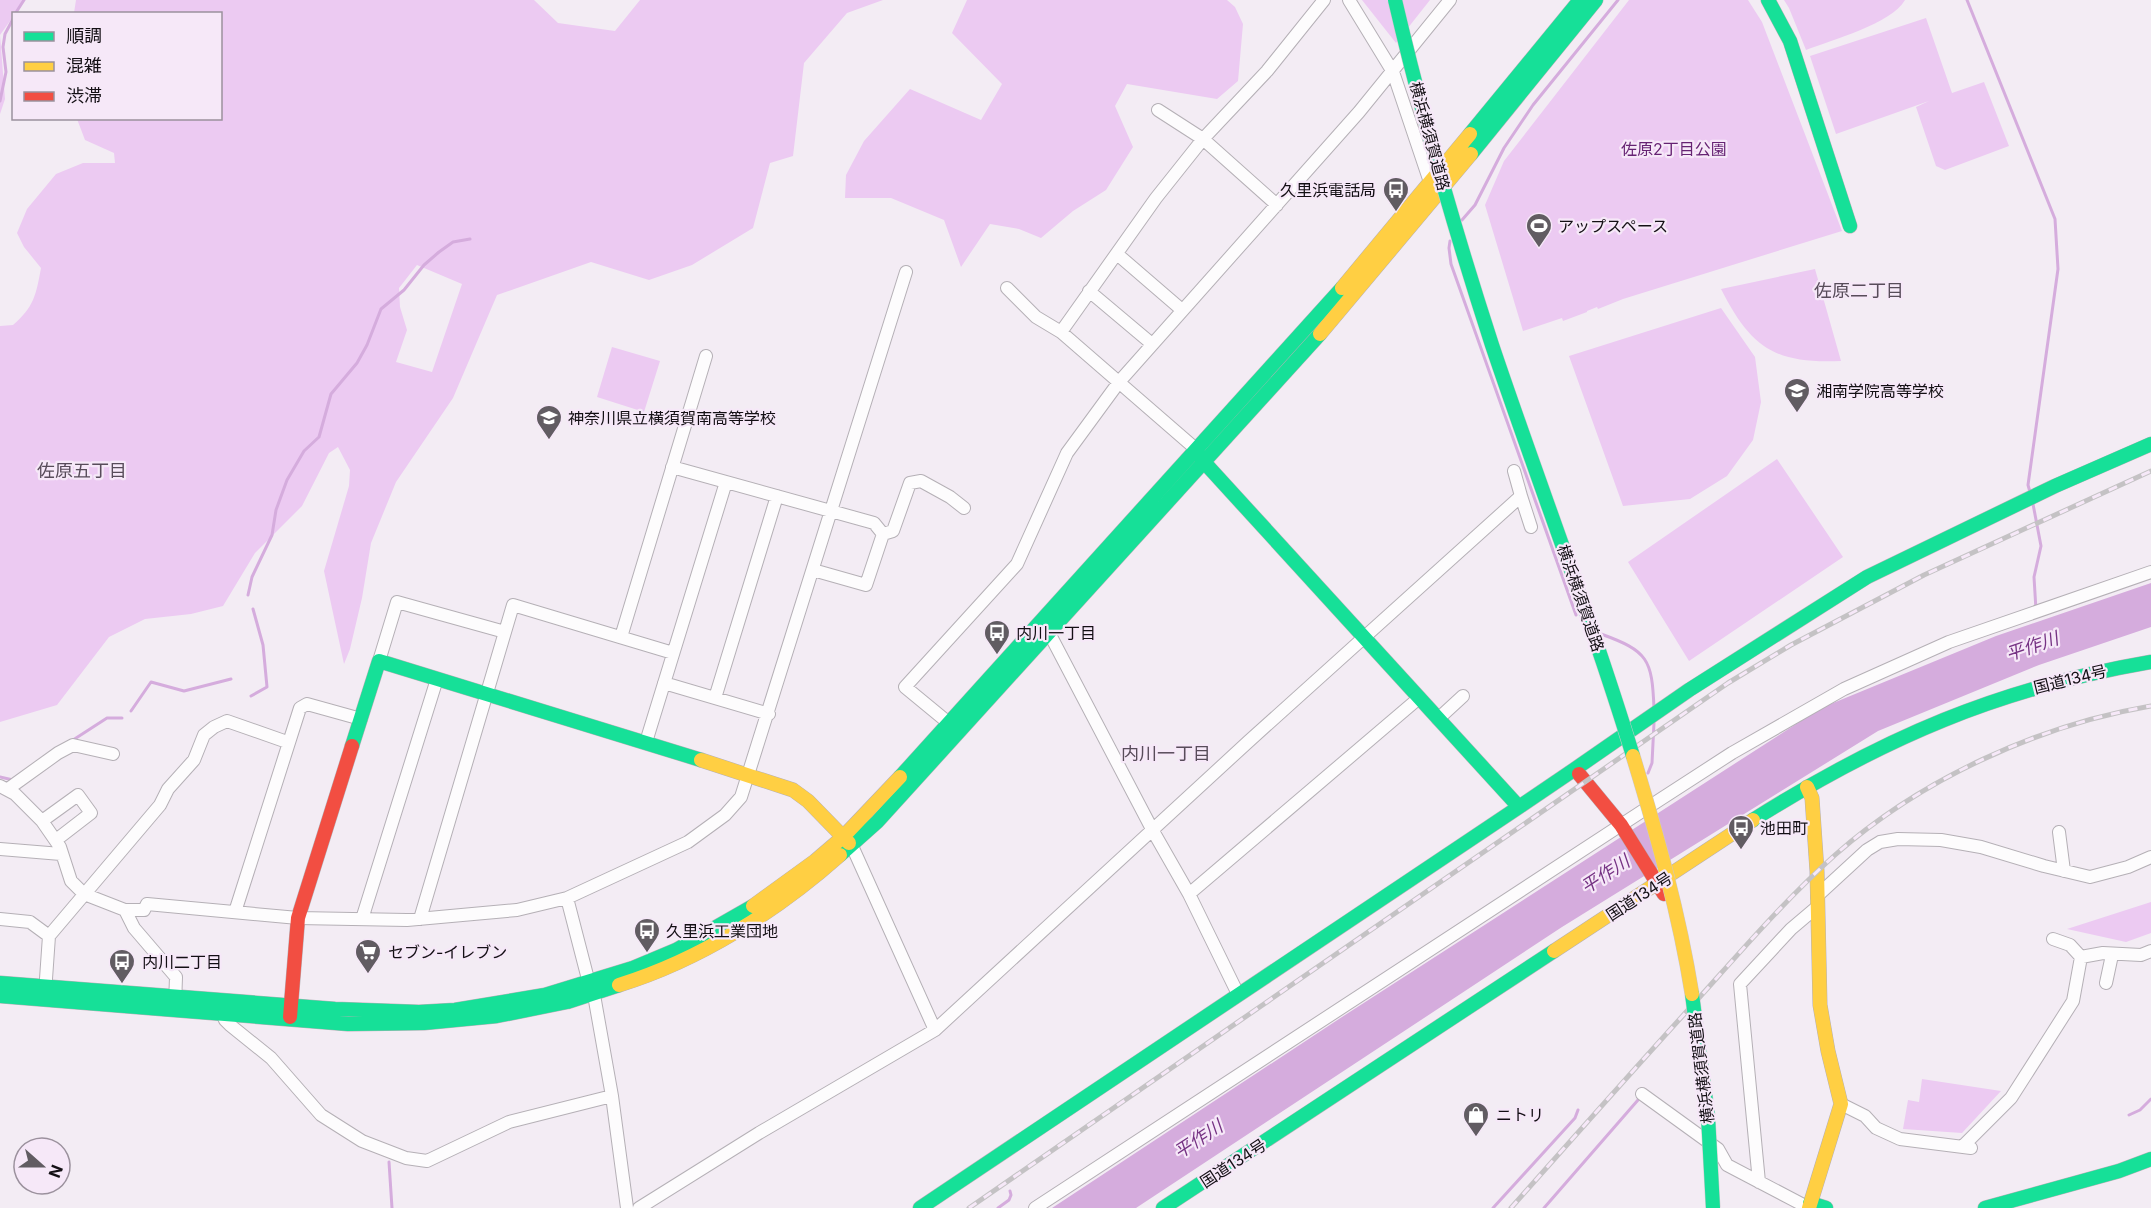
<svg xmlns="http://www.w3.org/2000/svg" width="2151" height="1208" font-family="Inter,'Noto Sans JP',sans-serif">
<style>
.green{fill:#eccaf2;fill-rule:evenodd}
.water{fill:#d5acdd}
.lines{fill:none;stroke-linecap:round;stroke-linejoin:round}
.stream{stroke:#d5acdd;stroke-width:3}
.street-casing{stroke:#b5b0b6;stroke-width:14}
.fast-casing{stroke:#b5b0b6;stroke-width:15}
.slow-casing{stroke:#b5b0b6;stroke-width:15}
.jam-casing{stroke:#b5b0b6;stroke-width:15}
.street{stroke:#fdfcfd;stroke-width:12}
.fast{stroke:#16e098;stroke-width:14}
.slow{stroke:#ffcf43;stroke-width:14}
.jam{stroke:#f24e42;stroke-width:14}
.rail-casing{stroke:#c4c2c4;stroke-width:5}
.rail{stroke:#f6e8f8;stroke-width:3;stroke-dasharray:9;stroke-linecap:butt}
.fast-bridge-casing{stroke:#ccc8cc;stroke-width:15;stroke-linecap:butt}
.slow-bridge-casing{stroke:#ccc8cc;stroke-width:15;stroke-linecap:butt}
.fast-bridge{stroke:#16e098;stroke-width:14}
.slow-bridge{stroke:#ffcf43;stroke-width:14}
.labels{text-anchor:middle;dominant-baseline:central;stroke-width:4.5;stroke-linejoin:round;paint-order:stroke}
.street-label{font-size:16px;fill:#130f14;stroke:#f6e8f8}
.park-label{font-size:16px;fill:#662373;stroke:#f6e8f8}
.poi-label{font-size:16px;fill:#130f14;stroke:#f6e8f8;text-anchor:start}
.neighbourhood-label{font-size:18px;fill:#584c5a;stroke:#f6e8f8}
.water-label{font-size:18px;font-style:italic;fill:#763384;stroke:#f6e8f8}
</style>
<rect width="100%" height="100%" fill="#f3ecf4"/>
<path class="green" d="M 0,0 L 25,0 L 0,35 L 5,99 L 0,114 Z
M 76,0 L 534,0 L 558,23 L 615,31 L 640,0 L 883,0 L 847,13 L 804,63 L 793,156 L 770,163 L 753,228 L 692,265 L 649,280 L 591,262 L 497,295 L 453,398 L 396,482 L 371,543 L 362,598 L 350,649 L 344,664 L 324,571 L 349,486 L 350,470 L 338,447 L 329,453 L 302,506 L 255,553 L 223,606 L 191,614 L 145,619 L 109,637 L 57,705 L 0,722 L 0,326 L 13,325 C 34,307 36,295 41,268 L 24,247 L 17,233 L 27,209 L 56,174 L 83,163 L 115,163 L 114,153 L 85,140 L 77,119 L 220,118 L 220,14 L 74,13 ZM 417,265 L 462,284 L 432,372 L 396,362 L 407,330 L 400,307 L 399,288 Z
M 967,0 L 1227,0 L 1235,7 L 1243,24 L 1238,81 L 1217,99 L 1127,84 L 1115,106 L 1133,147 L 1106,190 L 1073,211 L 1041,238 L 1019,229 L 990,224 L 961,267 L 944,220 L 891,198 L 845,198 L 846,175 L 864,141 L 910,89 L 981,120 L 1002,84 L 952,33 Z
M 1362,0 L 1430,0 L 1396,43 Z
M 1629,0 L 1748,0 L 1762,22 L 1842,231 L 1623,299 L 1598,309 L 1597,307 L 1587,311 L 1587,312 L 1563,321 L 1562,318 L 1523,331 L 1485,205 L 1504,161 Z
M 1784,0 L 1905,0 C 1891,24 1832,40 1806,50 L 1789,8 Z
M 1926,18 L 1952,93 L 1984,82 L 2009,146 L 1945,170 L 1936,166 L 1916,107 L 1929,101 L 1836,134 L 1810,56 Z
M 1815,269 L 1841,361 C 1775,364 1751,348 1721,289 Z
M 1721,308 L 1755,357 L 1761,402 L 1753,440 L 1727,476 L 1690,499 L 1623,506 L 1569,356 Z
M 612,347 L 660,361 L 644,412 L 597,397 Z
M 1777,459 L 1843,557 L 1689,661 L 1628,562 Z
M 2151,902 L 2151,933 L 2126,942 L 2067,929 Z
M 1922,1079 L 2001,1091 L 1962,1133 L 1903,1129 L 1908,1100 L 1919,1102 Z"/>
<path class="water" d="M 2151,583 L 2151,627 L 2039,665 L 1878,731 L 1562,927 L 1136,1208 L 1052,1208 L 1342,1017 L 1821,708 L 1996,636 Z"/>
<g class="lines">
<path class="stream" d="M 1967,0 L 2055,219 L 2058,269 L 2028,485 L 2030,492
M 15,14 L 24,0
M 0,101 L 6,72 L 3,47 L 5,34 L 14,17
M 1462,220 L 1475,205 L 1504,148 L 1533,105 L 1618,0
M 1450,241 L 1449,248 L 1451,264 L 1576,615
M 2033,504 L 2041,546 L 2034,577 L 2036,610
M 248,595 L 252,577 L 272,535 L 276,510 L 287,480 L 304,451 L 319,437 L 331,394 L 357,363 L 367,345 L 381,309 L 404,290 L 424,265 L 439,252 L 453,242 L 470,239
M 1601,634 C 1648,651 1652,659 1654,708
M 251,696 L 267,687 L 263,645 L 253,609
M 131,711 L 151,682 L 184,691 L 231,679
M 73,740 L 107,718 L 122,718
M 1648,773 L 1652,763 L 1654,723
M 0,777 L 13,780
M 2129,1115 L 2140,1110 L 2151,1099
M 389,1162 L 392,1208
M 998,1208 L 1009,1200 L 1011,1195 L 1010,1191
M 1493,1208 L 1575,1118 L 1578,1110
M 1544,1208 L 1638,1100"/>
<defs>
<path id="street" d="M 1349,0 L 1393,72 L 1432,188
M 1158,110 L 1203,139 L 1277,205
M 1117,254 L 1182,310
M 1007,288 L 1036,317 L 1061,332 L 1197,450
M 1089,291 L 1152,344
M 1061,332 L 1156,198 L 1203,139 L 1267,71 L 1324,0
M 672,467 L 874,523 L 883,534 L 866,585 L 813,570
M 1514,471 L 1521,496
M 883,534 L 893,531 L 910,483 L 921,481 L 950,497 L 964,508
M 1046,627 L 1153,831 L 1189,894 L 1238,994
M 621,637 L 706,356
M 379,661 L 397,602 L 505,632
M 664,683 L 769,714
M 715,698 L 777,496
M 1438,719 L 1463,696
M 956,729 L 905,687 L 1017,564 L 1067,453 L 1119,382 L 1359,112 L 1450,0
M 646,742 L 726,482
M 0,786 L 15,794 L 42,821 L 60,847 L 71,881 L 84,894 L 125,910 L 144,910 L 147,904 L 298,918 L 407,920 L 517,910 L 567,898 L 589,983 L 594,995 L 612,1096 L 627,1208
M 8,789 L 58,753 L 73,745 L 113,754
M 42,821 L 78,795 L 91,813 L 56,840
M 2059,832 L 2064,871
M 852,846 L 935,1030
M 0,849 L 61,854
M 1189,894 L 1419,698
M 1817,896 L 1867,850 L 1880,842 L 1898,839 L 1941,840 L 1981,847 L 2044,866 L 2090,877 L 2128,867 L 2151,857
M 567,898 L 688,842 L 725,815 L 741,797 L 906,272
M 125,910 L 134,928 L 176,977 L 175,1005
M 235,912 L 300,708 L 307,704 L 361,719
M 0,919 L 30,922 L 49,936
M 362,919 L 437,679
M 420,919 L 513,605 L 673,653
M 2081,957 L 2103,953 L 2141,955 L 2151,951
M 2106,983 L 2112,955
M 45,993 L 49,936 L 160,805 L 168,789 L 194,760 L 204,735 L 214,727 L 227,721 L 287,742
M 222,1013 L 225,1020 L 230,1025 L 271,1058 L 321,1115 L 362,1141 L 406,1158 L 427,1161 L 509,1122 L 612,1096
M 1642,1094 L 1718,1149 L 1727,1165 L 1809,1208
M 1841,1104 L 1865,1116 L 1876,1128 L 1900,1139 L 1971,1148
M 1963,1146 L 2011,1098 L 2073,1001 L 2081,957 L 2070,945 L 2053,939
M 1759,1182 L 1740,984 L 1791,929 L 1817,907
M 639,1208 L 759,1133 L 935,1030 L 1249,741 L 1521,496 L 1531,527
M 1035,1208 L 1647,808 L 1732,753 L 1844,689 L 1949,642 L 2151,572"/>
<path id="fast" d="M 1768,0 L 1790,41 L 1850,226
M 1470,134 L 1580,0
M 1471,154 L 1596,0
M 1198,453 L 1204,462 L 1519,807 L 1575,769 L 1579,774
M 352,746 L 379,661 L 701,760
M 1575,769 L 1689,690 L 1867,577 L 2055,486 L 2151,444
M 900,777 L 1342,288
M 1753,820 C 1883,738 1999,688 2151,662
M 840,855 L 877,822 L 1320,334
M 0,983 L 335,1009 L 419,1012 L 455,1010 L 545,995 L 633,968 L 676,950 L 753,906
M 0,996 L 348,1024 L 424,1023 L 497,1016 L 567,1002 L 619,985
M 1810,1203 L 1826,1208
M 920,1208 L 1519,807
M 1163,1208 L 1554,951
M 1985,1208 L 2119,1171 L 2151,1159"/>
<path id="slow" d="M 1342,288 L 1470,134
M 1320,334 L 1471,154
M 701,760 L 793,790 L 808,801 L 849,843
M 1807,787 L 1812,798 L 1817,871 L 1820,1005 L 1828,1051 L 1841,1104 L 1809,1208
M 753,906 L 815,861 L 843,837 L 900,777
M 1554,951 L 1753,820
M 619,985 C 700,960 777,911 840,855"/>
<path id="jam" d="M 1579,774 L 1621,825 L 1664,894
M 290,1017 L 298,918 L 352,746"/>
</defs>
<use href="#street" class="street-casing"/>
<use href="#fast" class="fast-casing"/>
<use href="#slow" class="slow-casing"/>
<use href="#jam" class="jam-casing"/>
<use href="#street" class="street"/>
<use href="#fast" class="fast"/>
<use href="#slow" class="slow"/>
<use href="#jam" class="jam"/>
<defs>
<path id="rail" d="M 969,1208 L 1728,683 L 1791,645 L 1924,575 L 2151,471
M 1511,1208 C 1573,1138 1635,1068 1698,999 C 1742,950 1786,899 1835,855 C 1921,779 2039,725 2151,706"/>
</defs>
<use href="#rail" class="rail-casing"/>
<use href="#rail" class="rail"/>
<defs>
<path id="fast-bridge" d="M 1395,0 C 1422,116 1455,231 1492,345 C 1538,482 1591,618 1633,756
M 1692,994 L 1708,1116 L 1713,1208"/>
<path id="slow-bridge" d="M 1633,756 C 1657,835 1679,913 1692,994"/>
</defs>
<use href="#fast-bridge" class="fast-bridge-casing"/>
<use href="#slow-bridge" class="slow-bridge-casing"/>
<use href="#fast-bridge" class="fast-bridge"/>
<use href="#slow-bridge" class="slow-bridge"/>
</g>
<defs>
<symbol id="bus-pin" viewBox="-11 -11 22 30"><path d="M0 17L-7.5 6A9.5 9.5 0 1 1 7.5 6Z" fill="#615c62" stroke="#f6e8f8"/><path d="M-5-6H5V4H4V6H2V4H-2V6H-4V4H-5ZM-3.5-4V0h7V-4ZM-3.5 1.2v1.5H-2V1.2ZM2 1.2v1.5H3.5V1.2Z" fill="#fff"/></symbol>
<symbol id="stadium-pin" viewBox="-11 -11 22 30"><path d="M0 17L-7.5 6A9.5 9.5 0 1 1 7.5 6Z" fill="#615c62" stroke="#f6e8f8"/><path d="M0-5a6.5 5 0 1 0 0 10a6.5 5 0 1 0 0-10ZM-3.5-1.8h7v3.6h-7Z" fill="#fff"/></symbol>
<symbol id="school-pin" viewBox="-11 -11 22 30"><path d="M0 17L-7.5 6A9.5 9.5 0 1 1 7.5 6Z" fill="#615c62" stroke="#f6e8f8"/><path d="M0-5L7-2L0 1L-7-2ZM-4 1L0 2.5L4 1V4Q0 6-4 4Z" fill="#fff"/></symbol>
<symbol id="supermarket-pin" viewBox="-11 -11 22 30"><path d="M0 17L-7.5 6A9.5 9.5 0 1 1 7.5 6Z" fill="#615c62" stroke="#f6e8f8"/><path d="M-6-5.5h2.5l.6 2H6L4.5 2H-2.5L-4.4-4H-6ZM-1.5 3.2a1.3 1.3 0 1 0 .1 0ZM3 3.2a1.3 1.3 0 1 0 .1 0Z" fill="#fff"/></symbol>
<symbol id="shop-pin" viewBox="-11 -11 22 30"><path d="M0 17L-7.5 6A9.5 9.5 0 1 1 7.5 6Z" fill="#615c62" stroke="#f6e8f8"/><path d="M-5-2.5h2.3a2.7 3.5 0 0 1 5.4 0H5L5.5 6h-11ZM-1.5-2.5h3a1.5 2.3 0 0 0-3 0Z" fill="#fff"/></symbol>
</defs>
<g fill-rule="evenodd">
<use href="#bus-pin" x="1381" y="175" width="30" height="40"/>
<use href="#stadium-pin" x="1524" y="211" width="30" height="40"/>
<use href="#school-pin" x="1782" y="376" width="30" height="40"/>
<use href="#school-pin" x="534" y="403" width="30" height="40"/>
<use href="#bus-pin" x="982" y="618" width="30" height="40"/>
<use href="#bus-pin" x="1726" y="813" width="30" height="40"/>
<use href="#bus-pin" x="632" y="916" width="30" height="40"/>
<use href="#supermarket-pin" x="353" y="937" width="30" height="40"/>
<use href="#bus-pin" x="107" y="947" width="30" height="40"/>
<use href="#shop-pin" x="1461" y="1100" width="30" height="40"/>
</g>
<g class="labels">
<g class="street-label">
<text transform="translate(1430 136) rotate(75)">横浜横須賀道路</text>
<text transform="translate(1581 598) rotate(71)">横浜横須賀道路</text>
<text transform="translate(2070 679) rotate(-14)">国道134号</text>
<text transform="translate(1639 896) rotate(-33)">国道134号</text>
<text transform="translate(1701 1068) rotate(-97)">横浜横須賀道路</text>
<text transform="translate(1233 1163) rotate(-33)">国道134号</text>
</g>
<g class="park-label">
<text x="1674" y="149">佐原2丁目公園</text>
</g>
<g class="poi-label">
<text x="1376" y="190" text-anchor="end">久里浜電話局</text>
<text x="1558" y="226">アップスペース</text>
<text x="1816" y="391">湘南学院高等学校</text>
<text x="568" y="418">神奈川県立横須賀南高等学校</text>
<text x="1016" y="633">内川一丁目</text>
<text x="1760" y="828">池田町</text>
<text x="666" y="931">久里浜工業団地</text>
<text x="388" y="952">セブン-イレブン</text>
<text x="142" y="962">内川二丁目</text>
<text x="1496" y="1115">ニトリ</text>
</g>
<g class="neighbourhood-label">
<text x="1859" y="290">佐原二丁目</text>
<text x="82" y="470">佐原五丁目</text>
<text x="1166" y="753">内川一丁目</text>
</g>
<g class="water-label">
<text transform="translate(2032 646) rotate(-19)">平作川</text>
<text transform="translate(1605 874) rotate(-33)">平作川</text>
<text transform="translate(1198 1139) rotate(-33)">平作川</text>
</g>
</g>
<rect x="12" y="12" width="210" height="108" fill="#f6e8f8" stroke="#9b919d" stroke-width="1.5"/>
<rect x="24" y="32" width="30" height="9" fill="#16e098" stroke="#9b919d" stroke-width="1.5"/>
<text x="66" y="42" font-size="18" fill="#130f14">順調</text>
<rect x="24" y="62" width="30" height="9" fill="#ffcf43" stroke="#9b919d" stroke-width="1.5"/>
<text x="66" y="72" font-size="18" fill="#130f14">混雑</text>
<rect x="24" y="92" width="30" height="9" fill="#f24e42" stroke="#9b919d" stroke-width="1.5"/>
<text x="66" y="102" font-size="18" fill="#130f14">渋滞</text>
<g transform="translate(42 1166) rotate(111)"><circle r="28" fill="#f6e8f8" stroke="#9b919d" stroke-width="1.5"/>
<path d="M0-4.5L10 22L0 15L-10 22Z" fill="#615c62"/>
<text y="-9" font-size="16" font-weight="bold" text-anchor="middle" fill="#130f14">N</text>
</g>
</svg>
